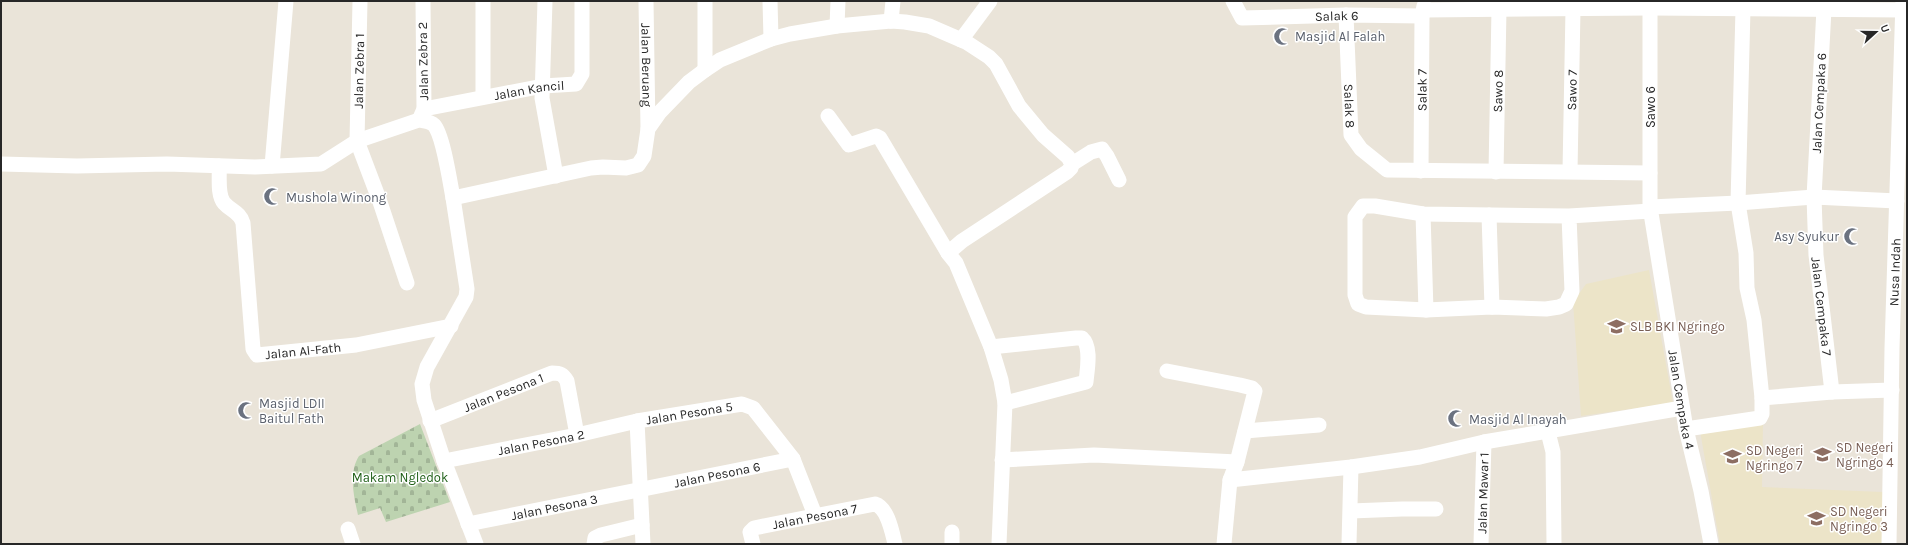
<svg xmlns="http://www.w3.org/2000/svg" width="1908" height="545" font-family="Karla,sans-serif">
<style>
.education{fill:#ece4c8}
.cemetery{fill:url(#cemetery-stones)}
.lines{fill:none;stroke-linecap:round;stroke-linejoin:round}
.street{stroke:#fff;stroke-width:15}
.labels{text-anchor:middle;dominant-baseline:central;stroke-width:3;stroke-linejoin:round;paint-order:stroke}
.street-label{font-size:13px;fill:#272727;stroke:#fff}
.worship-label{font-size:13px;fill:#5b616d;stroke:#fff;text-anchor:start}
.education-label{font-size:13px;fill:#785e54;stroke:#fff;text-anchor:start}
.park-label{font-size:13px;fill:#22611a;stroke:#fff}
</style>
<defs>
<pattern id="cemetery-stones" width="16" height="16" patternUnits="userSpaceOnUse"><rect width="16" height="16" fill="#bdd3b0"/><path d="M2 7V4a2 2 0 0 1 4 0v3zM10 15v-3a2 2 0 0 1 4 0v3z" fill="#a2b597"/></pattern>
</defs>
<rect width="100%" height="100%" fill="#eae4d9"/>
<path class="education" d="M 1649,270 L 1673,403 L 1581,416 L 1573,302 L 1586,284 Z
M 1763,421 L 1762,487 L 1883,492 L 1883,544 L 1720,544 L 1700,431 Z"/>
<path class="cemetery" d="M 420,424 L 450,502 L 386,522 L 380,508 L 358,515 C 354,497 348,473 359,456 Z"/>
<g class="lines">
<g class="street">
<path d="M 360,1 L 357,141 L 379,199 L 407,283"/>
<path d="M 545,1 L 542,98 L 556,176"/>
<path id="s1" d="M 646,1 L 648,129"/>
<path d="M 705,1 L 705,70"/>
<path d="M 770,1 L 771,39"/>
<path id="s2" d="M 1233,1 L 1242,18 L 1346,15 L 1422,16"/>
<path id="s3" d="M 1650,8 L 1650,207 L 1686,429 L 1701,491 L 1711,544"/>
<path d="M 1743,9 L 1738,203 L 1746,253 L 1747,288 L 1754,320 L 1762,398"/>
<path id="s4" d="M 1824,9 L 1814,197 L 1816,255 L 1832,392"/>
<path d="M 1424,10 L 1650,8 L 1903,10"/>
<path id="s5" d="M 1346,15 L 1351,135 L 1361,149 L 1387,170 L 1650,173"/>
<path d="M 891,21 L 893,1"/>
<path d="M 837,26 L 838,1"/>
<path d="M 961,40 L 990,1"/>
<path d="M 483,96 L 483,1"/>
<path id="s6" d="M 424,109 L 543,86 L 576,84 L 582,74 L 582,1"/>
<path d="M 828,116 L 849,145 L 876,136 L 880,138 L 948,253"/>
<path d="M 420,118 L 424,109 L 423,1"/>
<path d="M 1,164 L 77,166 L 167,164 L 255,167 L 321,164 L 357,141 L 419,120 C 424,121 430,121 434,125 C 443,135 450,182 453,198 L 591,168 L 603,167 L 626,168 L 638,165 L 644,156 L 648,129 L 660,112 L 689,82 L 705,70 L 720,60 L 771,39 L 790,34 L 837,26 L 891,21 L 905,22 L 929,26 L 966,42 L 989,57 L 996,64 L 1019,106 L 1043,135 L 1068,157 L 1072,164 L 1071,168 L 1067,172 L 962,241 L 948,253 L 956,263 L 991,347 L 1001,380 L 1005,403 L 999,544"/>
<path d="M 1072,164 L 1091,152 L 1102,149 L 1107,156 L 1119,180"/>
<path id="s7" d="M 219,166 C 220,176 217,195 224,203 C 231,211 240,212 243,223 L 253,349 L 257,355 L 356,345 L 451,326"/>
<path d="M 272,166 L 286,1"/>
<path id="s8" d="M 1421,171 L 1422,16 L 1424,6"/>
<path id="s9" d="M 1570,171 L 1573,9"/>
<path id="s10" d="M 1496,172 L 1499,9"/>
<path d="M 453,198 L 467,289 L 466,297 L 427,367 L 422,384 L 424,400 L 444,461 L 476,544"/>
<path d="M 1650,207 L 1738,203 L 1814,197 L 1897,201"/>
<path d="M 1423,214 L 1426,310"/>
<path d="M 1489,215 L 1492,307"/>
<path d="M 1569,216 L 1572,291 L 1566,304 L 1559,307 L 1546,309 L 1492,307 L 1426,310 L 1366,307 L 1358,304 L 1355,295 L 1355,217 L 1363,206 L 1375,206 L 1423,214 L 1569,216 L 1651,211"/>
<path d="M 991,347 L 1076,338 L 1082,338 C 1092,347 1087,370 1086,382 L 1005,403"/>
<path d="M 1167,371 L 1240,385 L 1252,388 L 1255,391 L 1237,462 L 1230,480 L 1224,544"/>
<path id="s11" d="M 430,421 L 552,373 C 560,373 563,374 567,381 L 577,435"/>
<path d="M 637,421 L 643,544"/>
<path d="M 1686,429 L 1760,418 L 1762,414 L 1762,398 L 1832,392 L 1892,390"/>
<path d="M 1245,431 L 1319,425"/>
<path d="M 1548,432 L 1553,452 L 1554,544"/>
<path d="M 1002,460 L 1094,455 L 1237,462"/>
<path id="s12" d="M 444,461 L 577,435 L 637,421 L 742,404 L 753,408 L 793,459 L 815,515"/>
<path d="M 1230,480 L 1351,467 L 1420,457 L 1484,442 L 1682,408"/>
<path d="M 1351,511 L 1402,509 L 1436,509"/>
<path id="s13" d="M 468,524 L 793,459"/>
<path d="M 348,529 L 353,544"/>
<path d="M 594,544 L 595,538 L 601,535 L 642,525"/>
<path id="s14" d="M 753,544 L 750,532 L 754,528 L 875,504 C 888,508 892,532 895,544"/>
<path d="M 952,544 L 952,532"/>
<path d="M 1349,544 L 1351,467"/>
<path id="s15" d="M 1481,544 L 1484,442"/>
<path id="s16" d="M 1889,544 L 1892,348 L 1903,1"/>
</g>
</g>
<defs>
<symbol id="mosque-bare" viewBox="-9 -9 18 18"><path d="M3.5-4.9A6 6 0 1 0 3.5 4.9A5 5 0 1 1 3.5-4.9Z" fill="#6b7280" stroke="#fff" stroke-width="2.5" paint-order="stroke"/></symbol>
<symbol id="school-bare" viewBox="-9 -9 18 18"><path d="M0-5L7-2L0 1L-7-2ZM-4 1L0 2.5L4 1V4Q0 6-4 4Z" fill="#8d6e63" stroke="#fff" stroke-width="2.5" paint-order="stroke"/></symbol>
</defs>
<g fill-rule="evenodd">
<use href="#mosque-bare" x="1270" y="24" width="25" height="25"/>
<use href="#mosque-bare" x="260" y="184" width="25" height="25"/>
<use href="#mosque-bare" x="1840" y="224" width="25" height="25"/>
<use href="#school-bare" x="1604" y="314" width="25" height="25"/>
<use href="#mosque-bare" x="234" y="398" width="25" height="25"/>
<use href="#mosque-bare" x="1444" y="406" width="25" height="25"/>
<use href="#school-bare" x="1810" y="442" width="25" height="25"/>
<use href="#school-bare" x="1720" y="444" width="25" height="25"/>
<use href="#school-bare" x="1804" y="506" width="25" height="25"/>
</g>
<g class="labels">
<g class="street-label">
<text stroke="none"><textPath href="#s2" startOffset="114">Salak 6</textPath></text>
<text transform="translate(423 61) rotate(-91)">Jalan Zebra 2</text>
<text stroke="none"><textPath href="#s1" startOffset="64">Jalan Beruang</textPath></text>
<text transform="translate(359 71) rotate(-89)">Jalan Zebra 1</text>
<text stroke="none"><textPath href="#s6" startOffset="107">Jalan Kancil</textPath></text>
<text stroke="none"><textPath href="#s8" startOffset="81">Salak 7</textPath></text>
<text stroke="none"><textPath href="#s9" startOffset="81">Sawo 7</textPath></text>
<text stroke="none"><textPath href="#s10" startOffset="81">Sawo 8</textPath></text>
<text transform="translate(1819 103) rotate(-87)">Jalan Cempaka 6</text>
<text stroke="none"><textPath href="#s5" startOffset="91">Salak 8</textPath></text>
<text transform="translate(1650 107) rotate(-90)">Sawo 6</text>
<text stroke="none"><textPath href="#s16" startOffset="272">Nusa Indah</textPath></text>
<text stroke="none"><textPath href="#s4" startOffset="298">Jalan Cempaka 7</textPath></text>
<text stroke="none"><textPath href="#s7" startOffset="246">Jalan Al-Fath</textPath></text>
<text stroke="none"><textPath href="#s11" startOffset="79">Jalan Pesona 1</textPath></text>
<text stroke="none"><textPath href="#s3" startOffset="394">Jalan Cempaka 4</textPath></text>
<text stroke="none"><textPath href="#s12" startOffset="250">Jalan Pesona 5</textPath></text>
<text stroke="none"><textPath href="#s12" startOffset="99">Jalan Pesona 2</textPath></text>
<text stroke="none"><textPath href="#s13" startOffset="254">Jalan Pesona 6</textPath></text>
<text stroke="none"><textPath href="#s15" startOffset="51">Jalan Mawar 1</textPath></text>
<text stroke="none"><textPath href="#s13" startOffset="88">Jalan Pesona 3</textPath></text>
<text stroke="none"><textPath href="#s14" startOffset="80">Jalan Pesona 7</textPath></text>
</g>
<g class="worship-label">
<text x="1295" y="36">Masjid Al Falah</text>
<text x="286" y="197">Mushola Winong</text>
<text x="1839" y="236" text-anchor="end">Asy Syukur</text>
<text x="259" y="403">Masjid LDII<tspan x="259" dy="15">Baitul Fath</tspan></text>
<text x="1469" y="419">Masjid Al Inayah</text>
</g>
<g class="education-label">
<text x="1630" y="326">SLB BKI Ngringo</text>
<text x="1836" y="447">SD Negeri<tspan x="1836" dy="15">Ngringo 4</tspan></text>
<text x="1746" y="450">SD Negeri<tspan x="1746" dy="15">Ngringo 7</tspan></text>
<text x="1830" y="511">SD Negeri<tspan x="1830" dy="15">Ngringo 3</tspan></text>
</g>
<g class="park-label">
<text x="400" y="477">Makam Ngledok</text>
</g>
</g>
<rect width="1908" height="545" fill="none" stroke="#272727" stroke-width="4"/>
<g transform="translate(1876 32) rotate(69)" stroke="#ffffff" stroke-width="3" paint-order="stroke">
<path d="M0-3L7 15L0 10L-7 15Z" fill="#272727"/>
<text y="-6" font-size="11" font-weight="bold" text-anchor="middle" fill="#272727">U</text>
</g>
</svg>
